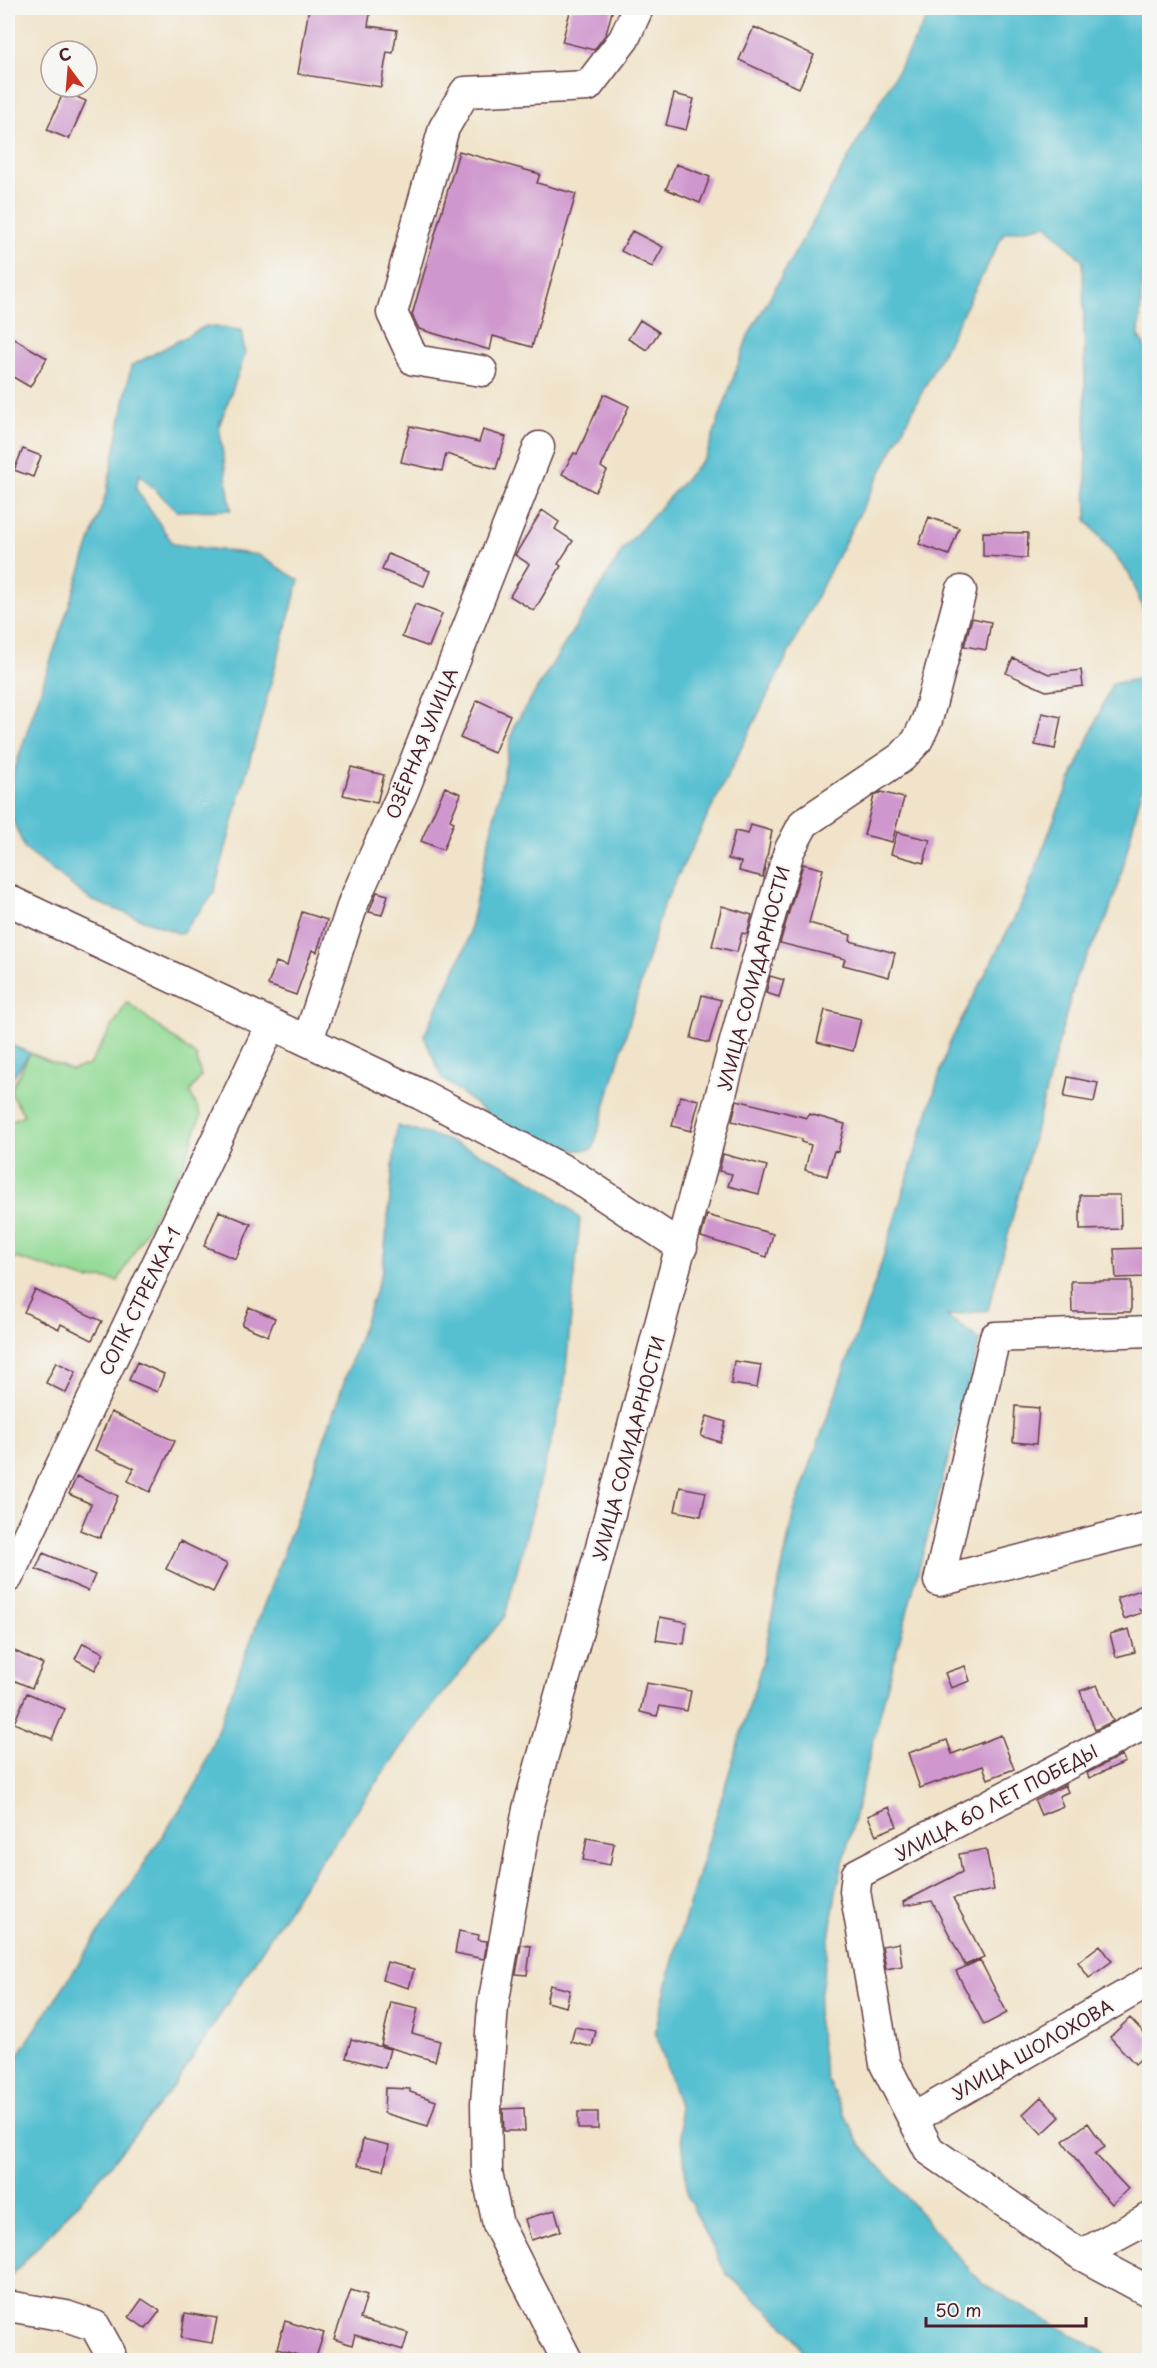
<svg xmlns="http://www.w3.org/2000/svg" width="1157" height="2368" font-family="'Playpen Sans',sans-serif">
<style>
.green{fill:#93da95;stroke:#6e7c60;stroke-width:1.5}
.water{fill:#56c0d1;stroke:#50707e;stroke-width:1.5}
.building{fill:#cf97cd}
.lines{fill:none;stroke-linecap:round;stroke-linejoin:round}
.minor-casing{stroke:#633c43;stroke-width:33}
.minor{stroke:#fff;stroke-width:30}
.labels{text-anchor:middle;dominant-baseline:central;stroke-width:4.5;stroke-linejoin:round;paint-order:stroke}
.street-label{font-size:18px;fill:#4a1f2b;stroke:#f6f6f2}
</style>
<rect width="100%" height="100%" fill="#f6f6f2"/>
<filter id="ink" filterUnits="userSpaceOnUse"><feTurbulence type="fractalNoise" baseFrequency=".0167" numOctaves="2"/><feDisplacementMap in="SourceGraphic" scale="12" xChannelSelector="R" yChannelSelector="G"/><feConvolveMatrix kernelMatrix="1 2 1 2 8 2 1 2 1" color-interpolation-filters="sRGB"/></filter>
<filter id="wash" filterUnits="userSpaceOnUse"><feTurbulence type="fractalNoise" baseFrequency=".008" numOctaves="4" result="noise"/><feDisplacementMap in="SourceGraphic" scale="24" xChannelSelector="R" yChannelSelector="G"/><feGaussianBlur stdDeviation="1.35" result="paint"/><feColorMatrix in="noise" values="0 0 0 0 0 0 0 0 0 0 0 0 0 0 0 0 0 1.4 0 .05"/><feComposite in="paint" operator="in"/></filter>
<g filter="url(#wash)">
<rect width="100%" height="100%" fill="#f0e3c9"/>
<path class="green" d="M 127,1002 L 196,1056 L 201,1076 L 190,1092 L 201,1115 L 184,1162 L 118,1281 L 102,1278 L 88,1280 L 16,1258 L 8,1261 L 8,1122 L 24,1115 L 10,1092 L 30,1053 L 71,1070 L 89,1065 Z"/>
<path class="water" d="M 933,8 L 1149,8 L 1149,151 L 1139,337 L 1150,356 L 1149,760 L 1120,879 L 1107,918 L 1076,977 L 988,1310 L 947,1316 L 980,1340 L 882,1706 L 836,1892 L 817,2017 L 826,2078 L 860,2144 L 981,2283 L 1103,2352 L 1111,2360 L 808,2360 L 790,2330 L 726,2273 L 688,2198 L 679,2106 L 655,2031 L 677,1945 L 762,1664 L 794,1511 L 876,1280 L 949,1044 L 1025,897 L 1055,817 L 1112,684 L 1142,678 L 1149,624 L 1130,575 L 1087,521 L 1083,261 L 1047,225 L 1004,233 L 814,602 L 663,906 L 593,1149 L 556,1152 L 496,1120 L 442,1078 L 424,1036 L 466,946 L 514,726 L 624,548 L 706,456 L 748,336 Z
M 206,326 L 241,330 L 245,355 L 219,426 L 231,510 L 177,511 L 139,474 L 136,489 L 173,544 L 258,555 L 299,580 L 213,895 L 181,934 L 91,900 L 25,849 L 8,809 L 8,789 L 107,491 L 131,366 Z
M 8,1044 L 30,1053 L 8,1084 Z
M 397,1126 C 457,1139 536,1174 580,1219 L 564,1390 L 505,1616 L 413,1731 L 303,1886 L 175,2085 L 86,2194 L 8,2279 L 8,2071 L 198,1782 L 306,1492 L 383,1269 Z"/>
<g id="blocks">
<path class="building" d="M 309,8 L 371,8 L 368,26 L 397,30 L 393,53 L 387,52 L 381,87 L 298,74 Z
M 571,8 L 613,8 L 606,34 L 594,50 L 562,42 Z
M 754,27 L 814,55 L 799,88 L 739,60 Z
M 64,91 L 86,101 L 69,139 L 47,130 Z
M 674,94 L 694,99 L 686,130 L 666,125 Z
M 459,151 L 540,174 L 537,183 L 576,194 L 532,347 L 493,336 L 490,350 L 419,329 L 412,315 Z
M 676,164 L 710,177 L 700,203 L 666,189 Z
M 632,231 L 663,247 L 652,267 L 621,251 Z
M 640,320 L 659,332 L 647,350 L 628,339 Z
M 8,335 L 47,358 L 30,387 L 8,374 Z
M 604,394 L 629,406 L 601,467 L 607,471 L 595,492 L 562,474 L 574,453 L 577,454 Z
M 410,426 L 479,442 L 483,430 L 506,437 L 496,469 L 446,454 L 442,471 L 401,462 Z
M 23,449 L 41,456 L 33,477 L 14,470 Z
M 542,510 L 559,522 L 555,529 L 573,541 L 558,564 L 561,566 L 534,611 L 510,596 L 529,564 L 515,555 Z
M 929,517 L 959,528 L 949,555 L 919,544 Z
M 983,532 L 1028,533 L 1027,558 L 983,556 Z
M 388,554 L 430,571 L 424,586 L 382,570 Z
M 415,604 L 442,614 L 429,647 L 402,637 Z
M 972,618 L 991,622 L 986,650 L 964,646 Z
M 1013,658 L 1049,674 L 1081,670 L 1083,686 L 1046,691 L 1006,673 Z
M 477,700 L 510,715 L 494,753 L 460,738 Z
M 1042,713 L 1061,717 L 1055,749 L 1035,745 Z
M 351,767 L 384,775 L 377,803 L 343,795 Z
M 445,787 L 461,794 L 450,820 L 454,822 L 443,850 L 421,841 Z
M 881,792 L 904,798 L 892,842 L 864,835 L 874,796 Z
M 751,825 L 772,831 L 763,877 L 739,871 L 741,862 L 728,859 L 735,831 L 748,834 Z
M 897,832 L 930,840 L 924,863 L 891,854 Z
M 803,864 L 823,869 L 809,923 L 851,935 L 850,941 L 895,953 L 889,977 L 843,965 L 845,959 L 780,943 Z
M 377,892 L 388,895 L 382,915 L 369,912 Z
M 722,906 L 752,915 L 747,934 L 742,933 L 737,952 L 712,946 Z
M 302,912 L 327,920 L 317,952 L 312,950 L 296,995 L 268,985 L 276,962 L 287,966 Z
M 770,976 L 784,980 L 779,997 L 766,993 Z
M 702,995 L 721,1000 L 709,1043 L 691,1038 Z
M 825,1010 L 861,1019 L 853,1051 L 817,1042 Z
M 1068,1077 L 1098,1083 L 1094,1102 L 1064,1097 Z
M 680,1096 L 699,1100 L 691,1131 L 672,1126 Z
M 737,1100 L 807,1118 L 809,1114 L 845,1124 L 838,1152 L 834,1151 L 827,1176 L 805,1170 L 811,1145 L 801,1142 L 802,1139 L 732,1121 Z
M 723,1154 L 767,1166 L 759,1194 L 728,1186 L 732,1174 L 719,1171 Z
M 1080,1195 L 1120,1195 L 1121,1229 L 1080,1230 Z
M 219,1211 L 251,1224 L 236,1259 L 204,1246 Z
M 707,1215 L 773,1234 L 767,1257 L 701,1237 Z
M 1146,1248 L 1147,1277 L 1116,1278 L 1114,1249 Z
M 1071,1281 L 1131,1281 L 1131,1312 L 1072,1312 Z
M 35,1290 L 102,1321 L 92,1340 L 61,1324 L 59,1329 L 24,1312 Z
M 249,1307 L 275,1318 L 268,1336 L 242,1325 Z
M 734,1361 L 761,1365 L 757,1388 L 731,1384 Z
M 56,1362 L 76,1372 L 66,1393 L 46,1383 Z
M 137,1362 L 164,1374 L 157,1392 L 129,1380 Z
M 1015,1406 L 1039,1408 L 1036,1444 L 1013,1442 Z
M 111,1412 L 175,1441 L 150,1492 L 128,1481 L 134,1468 L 95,1450 Z
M 707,1416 L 726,1422 L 720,1442 L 701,1436 Z
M 77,1476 L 118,1496 L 100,1538 L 80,1530 L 91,1504 L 69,1494 Z
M 680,1487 L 706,1492 L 701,1516 L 675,1511 Z
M 180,1541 L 227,1564 L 213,1592 L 166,1569 Z
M 43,1553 L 95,1575 L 88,1591 L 36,1569 Z
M 1149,1587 L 1149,1607 L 1139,1609 L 1141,1613 L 1124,1619 L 1117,1598 Z
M 660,1617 L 687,1622 L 684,1644 L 656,1640 Z
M 1129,1629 L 1135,1652 L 1116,1657 L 1110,1634 Z
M 83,1643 L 104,1653 L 95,1670 L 75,1659 Z
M 8,1648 L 43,1664 L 32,1688 L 8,1678 Z
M 965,1666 L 970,1681 L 951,1688 L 945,1673 Z
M 646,1683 L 691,1691 L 687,1711 L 660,1706 L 657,1716 L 640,1712 Z
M 1097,1685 L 1113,1721 L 1095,1730 L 1080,1691 Z
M 27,1693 L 65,1709 L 52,1739 L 14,1723 Z
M 1001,1735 L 1014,1769 L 988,1779 L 983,1766 L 920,1788 L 908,1753 L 947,1740 L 952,1754 Z
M 1122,1755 L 1125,1762 L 1089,1778 L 1087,1773 Z
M 1065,1785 L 1068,1792 L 1059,1796 L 1063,1806 L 1041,1815 L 1035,1801 Z
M 889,1807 L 897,1826 L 876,1835 L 868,1816 Z
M 587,1838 L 614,1843 L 610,1865 L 583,1860 Z
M 986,1849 L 994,1890 L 953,1898 L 984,1957 L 965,1965 L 932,1901 L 904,1906 L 903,1902 L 962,1872 L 959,1854 Z
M 459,1931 L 479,1935 L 478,1940 L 487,1941 L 484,1959 L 455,1953 Z
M 899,1943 L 902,1966 L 886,1969 L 882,1946 Z
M 521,1945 L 531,1946 L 527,1975 L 516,1974 Z
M 1100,1945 L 1112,1961 L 1089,1978 L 1078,1962 Z
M 980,1960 L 1007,2013 L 984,2025 L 956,1971 Z
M 387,1962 L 414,1969 L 409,1988 L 382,1980 Z
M 550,1985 L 570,1990 L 566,2007 L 546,2002 Z
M 391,2002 L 418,2008 L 412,2033 L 440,2041 L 435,2061 L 381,2045 Z
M 1130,2018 L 1149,2038 L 1149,2051 L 1135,2064 L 1110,2037 Z
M 575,2027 L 596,2031 L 592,2047 L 571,2042 Z
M 351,2039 L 390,2049 L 385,2068 L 346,2058 Z
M 385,2088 L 410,2089 L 410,2092 L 436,2101 L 428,2126 L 384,2113 Z
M 1041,2097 L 1060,2117 L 1042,2134 L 1023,2114 Z
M 524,2108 L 525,2131 L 504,2131 L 503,2109 Z
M 578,2112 L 598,2112 L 598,2129 L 578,2129 Z
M 1088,2123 L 1105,2147 L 1095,2154 L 1128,2189 L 1112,2204 L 1094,2185 L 1063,2141 Z
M 363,2139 L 389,2145 L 384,2170 L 358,2165 Z
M 555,2210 L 561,2231 L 531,2240 L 525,2219 Z
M 351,2290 L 367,2295 L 360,2319 L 408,2333 L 403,2350 L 355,2335 L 352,2345 L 334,2339 Z
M 142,2299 L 160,2311 L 146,2329 L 129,2317 Z
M 185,2313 L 217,2318 L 212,2343 L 181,2338 Z
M 285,2321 L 324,2333 L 315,2360 L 277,2349 Z"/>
</g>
</g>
<g filter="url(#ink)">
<use href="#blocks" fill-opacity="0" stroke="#633c43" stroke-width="1.5"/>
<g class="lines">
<defs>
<path id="minor" d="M 482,371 L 414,360 L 392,313 L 444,128 L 465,92 L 588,86 L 624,39 L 638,8
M 8,900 L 420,1094 L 573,1175 L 682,1247
M 308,1040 L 354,901 L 403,792 L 539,447
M 1150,1331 L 995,1337 L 939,1581 L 1150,1527
M 8,1577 L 271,1025
M 1150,1721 L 857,1874 L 855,1891 L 885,2064 L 929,2150 L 1081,2255 L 1150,2292
M 914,2118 L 1150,1981
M 1081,2255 L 1150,2218
M 8,2306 L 66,2316 L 95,2326 L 110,2353 L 111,2360
M 567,2360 L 498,2225 L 487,2172 L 486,2104 L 493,2005 L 528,1809 L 592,1581 L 751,981 L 789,851 L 804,823 L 902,757 L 917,741 L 927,720 L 961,591"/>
</defs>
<use href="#minor" class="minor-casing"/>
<use href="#minor" class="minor"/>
</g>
</g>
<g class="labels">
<g class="street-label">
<text transform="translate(421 743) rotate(-68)">ОЗЁРНАЯ УЛИЦА</text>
<text transform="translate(753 978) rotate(-75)">УЛИЦА СОЛИДАРНОСТИ</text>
<text transform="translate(139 1301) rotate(-64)">СОПК СТРЕЛКА-1</text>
<text transform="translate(628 1448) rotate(-75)">УЛИЦА СОЛИДАРНОСТИ</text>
<text transform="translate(996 1802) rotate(-28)">УЛИЦА 60 ЛЕТ ПОБЕДЫ</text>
<text transform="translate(1032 2049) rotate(-30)">УЛИЦА ШОЛОХОВА</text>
</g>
</g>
<rect width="1157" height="2368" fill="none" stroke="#f6f6f2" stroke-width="30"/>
<g transform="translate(69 69) rotate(344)"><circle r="28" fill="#f6f6f2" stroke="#b1a0a2" stroke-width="1.5"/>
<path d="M0-4.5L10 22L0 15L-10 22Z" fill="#c8321e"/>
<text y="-9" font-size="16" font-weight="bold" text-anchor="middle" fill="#4a1f2b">С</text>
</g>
<path d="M926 2317v9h160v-9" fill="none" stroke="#4a1f2b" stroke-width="3"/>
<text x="935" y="2317" font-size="18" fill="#4a1f2b" stroke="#f6f6f2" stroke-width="4.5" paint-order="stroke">50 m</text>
</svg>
